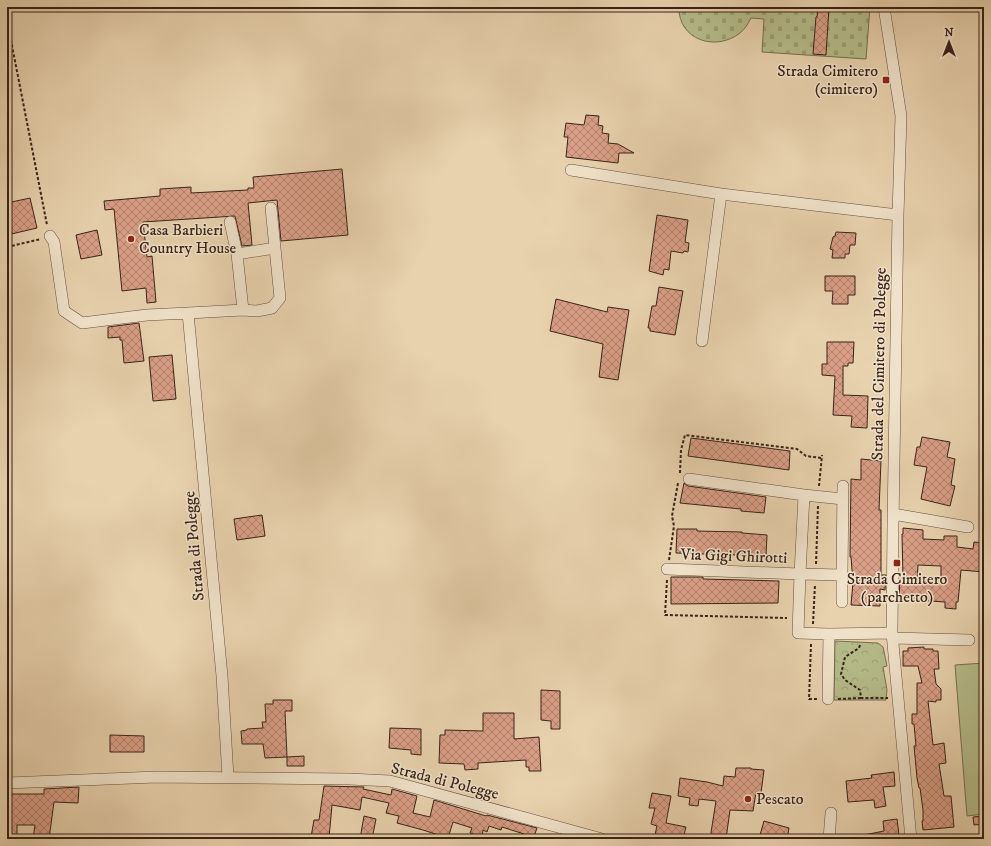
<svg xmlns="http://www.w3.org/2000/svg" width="991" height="846" font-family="'IM FELL DW Pica',serif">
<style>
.grass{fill:#b5bc8a;stroke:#776f51}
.cemetery{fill:url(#cemetery-stones);stroke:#776f51}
.park{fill:url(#park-crowns);stroke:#776f51}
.building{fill:url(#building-cross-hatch);stroke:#392218;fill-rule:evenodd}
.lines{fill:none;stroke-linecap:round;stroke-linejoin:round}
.street-casing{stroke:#654e3e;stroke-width:12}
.path{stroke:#392218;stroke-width:2;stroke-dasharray:3 2;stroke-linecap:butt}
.street{stroke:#f0e2ca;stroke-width:11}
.poi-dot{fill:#8f2418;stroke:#f0e2ca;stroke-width:1.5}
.labels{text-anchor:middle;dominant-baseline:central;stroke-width:3;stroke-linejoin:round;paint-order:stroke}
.poi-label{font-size:16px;fill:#392218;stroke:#f0e2ca;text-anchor:start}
.street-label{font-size:16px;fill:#392218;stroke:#f0e2ca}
</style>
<defs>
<pattern id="cemetery-stones" width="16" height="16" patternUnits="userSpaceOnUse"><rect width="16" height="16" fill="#b5bc8a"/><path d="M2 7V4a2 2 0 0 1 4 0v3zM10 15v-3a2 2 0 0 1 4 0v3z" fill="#9ca176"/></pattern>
<pattern id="park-crowns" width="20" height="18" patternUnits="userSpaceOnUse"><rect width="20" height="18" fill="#b5bc8a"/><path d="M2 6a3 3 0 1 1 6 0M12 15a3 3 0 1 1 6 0" fill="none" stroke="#9ca176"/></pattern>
<pattern id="building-cross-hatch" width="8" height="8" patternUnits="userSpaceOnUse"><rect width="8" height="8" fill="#da9f87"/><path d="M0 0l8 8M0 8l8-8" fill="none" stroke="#b2816d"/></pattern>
</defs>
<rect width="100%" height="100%" fill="#e8d2ae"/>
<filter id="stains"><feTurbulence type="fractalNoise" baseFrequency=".005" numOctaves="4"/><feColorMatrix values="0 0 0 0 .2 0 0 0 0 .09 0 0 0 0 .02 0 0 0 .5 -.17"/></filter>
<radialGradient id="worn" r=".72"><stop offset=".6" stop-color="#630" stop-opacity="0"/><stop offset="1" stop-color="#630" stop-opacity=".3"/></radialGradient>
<path class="grass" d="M 984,663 L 984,814 L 967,816 L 955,665 Z"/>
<path class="cemetery" d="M 679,7 L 870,7 L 866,59 L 762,52 L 764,19 L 751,18 C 748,24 745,29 740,33 C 716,52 678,40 679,7 Z"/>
<path class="park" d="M 835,641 L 878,643 L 883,647 L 887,666 L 883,667 L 887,690 L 886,700 L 834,700 Z"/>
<path class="building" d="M 818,7 L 829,7 L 826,55 L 813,54 L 816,17 L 817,17 Z
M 586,115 L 599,116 L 598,125 L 603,126 L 602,133 L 609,134 L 608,143 L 618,144 L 634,153 L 619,153 L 618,163 L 566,157 L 568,137 L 564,137 L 566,123 L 584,125 Z
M 342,169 L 348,235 L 281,241 L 277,200 L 248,203 L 252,245 L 242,246 L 235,216 L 143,222 L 147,257 L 152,256 L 156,302 L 147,303 L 146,288 L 122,291 L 114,209 L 105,210 L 104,201 L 160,196 L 160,189 L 191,187 L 191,193 L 248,190 L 248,188 L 254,188 L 253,177 Z
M 30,198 L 37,228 L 7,235 L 7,203 Z
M 657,215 L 688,220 L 685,242 L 689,243 L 688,252 L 684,251 L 683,253 L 671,251 L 669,270 L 664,269 L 663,275 L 649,271 Z
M 97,230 L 102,255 L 81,259 L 76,235 Z
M 836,232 L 856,233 L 855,245 L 850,245 L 849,254 L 845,254 L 845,258 L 832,258 L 833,250 L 830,249 L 833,237 L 835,236 Z
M 825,276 L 855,276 L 855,295 L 848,295 L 848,304 L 832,304 L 833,291 L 825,291 Z
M 659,287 L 683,291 L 675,335 L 650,331 L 650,328 L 648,328 L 652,306 L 656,306 Z
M 556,299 L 607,312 L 608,307 L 629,310 L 618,380 L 599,377 L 603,344 L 550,331 Z
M 139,323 L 144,361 L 124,363 L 122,340 L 120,340 L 120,337 L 108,338 L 108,327 Z
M 827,342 L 854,342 L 853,363 L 848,363 L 848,366 L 843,366 L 843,395 L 868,396 L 867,428 L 851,427 L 852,416 L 833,415 L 835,376 L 822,375 L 822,364 L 827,364 Z
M 172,355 L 176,399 L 153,401 L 149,357 Z
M 922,437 L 950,442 L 947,457 L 955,459 L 951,485 L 955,486 L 950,506 L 921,499 L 927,467 L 914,465 L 917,447 L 920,447 Z
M 691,438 L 790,451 L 789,470 L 688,456 Z
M 861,459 L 881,461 L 879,510 L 881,510 L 881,575 L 886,575 L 885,590 L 880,589 L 880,606 L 851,605 L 853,582 L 851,557 L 850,557 L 851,479 L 861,480 Z
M 684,483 L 688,486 L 766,497 L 764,513 L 741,511 L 741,509 L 680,503 Z
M 262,515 L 265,536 L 237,540 L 234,519 Z
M 903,528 L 923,530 L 923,539 L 944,540 L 944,536 L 957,536 L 957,547 L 973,549 L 974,542 L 984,543 L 984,572 L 961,570 L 958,602 L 956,602 L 956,609 L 945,608 L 945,602 L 916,600 L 915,602 L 899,601 L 900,576 L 903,577 L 902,534 L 903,534 ZM 918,565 L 941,566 L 941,583 L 917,581 Z
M 677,529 L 697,529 L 697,531 L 742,532 L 742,533 L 767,535 L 766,556 L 676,553 Z
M 671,577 L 703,577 L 703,579 L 779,581 L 778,603 L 671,604 Z
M 924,647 L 924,649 L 933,649 L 933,651 L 938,651 L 939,669 L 934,669 L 936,684 L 941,689 L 941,700 L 936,700 L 936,702 L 928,701 L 933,745 L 944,743 L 946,763 L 939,764 L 944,796 L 951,796 L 954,827 L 923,830 L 922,821 L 923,821 L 923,810 L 920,788 L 919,788 L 917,778 L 914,746 L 916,746 L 914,724 L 912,724 L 912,714 L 917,714 L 917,683 L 922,683 L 918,666 L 903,666 L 903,651 L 908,651 L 908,648 Z
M 541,690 L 560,691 L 560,729 L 551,729 L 551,721 L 541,720 Z
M 273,700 L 292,700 L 292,711 L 285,711 L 287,757 L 304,756 L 304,766 L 287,766 L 287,757 L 265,758 L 263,744 L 242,744 L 241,731 L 247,730 L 247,729 L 263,728 L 262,722 L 266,722 L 265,704 L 273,704 Z
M 483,713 L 514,713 L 514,739 L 539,737 L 541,771 L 529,771 L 529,767 L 526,767 L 526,760 L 478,763 L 478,769 L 465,770 L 464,764 L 439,763 L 440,735 L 445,735 L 445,730 L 483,731 Z
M 390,728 L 421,729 L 421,755 L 411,754 L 411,750 L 389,748 Z
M 110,735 L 144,736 L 144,752 L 110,752 Z
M 736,768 L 751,768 L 751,769 L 764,770 L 761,793 L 756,792 L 753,811 L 730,810 L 726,839 L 710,839 L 716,801 L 699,799 L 698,806 L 689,805 L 690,798 L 678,796 L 680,778 L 707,782 L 723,786 L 724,776 L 735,777 Z
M 894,772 L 895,786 L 883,787 L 886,806 L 875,808 L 874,800 L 848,802 L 846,781 L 872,778 L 871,775 Z
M 324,786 L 364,787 L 363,789 L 391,795 L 392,789 L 417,796 L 413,813 L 430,817 L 434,800 L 486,816 L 487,815 L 537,828 L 533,839 L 522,839 L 524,834 L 502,827 L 501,830 L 489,826 L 487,832 L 483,830 L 482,837 L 470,833 L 472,828 L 453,822 L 448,838 L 423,830 L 397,823 L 399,816 L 386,813 L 389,803 L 362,797 L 360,810 L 332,805 L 329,838 L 311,837 L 314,820 L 319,820 Z
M 79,787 L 78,803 L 54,802 L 49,839 L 33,839 L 35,825 L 17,825 L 17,839 L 8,839 L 7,794 L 44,794 L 44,789 Z
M 652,793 L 671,796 L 666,823 L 686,827 L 683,839 L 654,839 L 657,826 L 651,824 L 655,808 L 649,808 Z
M 364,816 L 376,819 L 372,839 L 360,839 Z
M 984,816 L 984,824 L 974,825 L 973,817 Z
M 897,819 L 899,835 L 898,839 L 864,839 L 864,835 L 884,831 L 883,821 Z
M 764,821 L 789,828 L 787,839 L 764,839 L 765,837 L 760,835 Z"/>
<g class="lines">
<defs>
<path id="street" d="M 884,7 L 901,116 L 898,215 L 893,524 L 892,633 L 911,839
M 571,170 L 721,194 L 898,215
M 230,222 L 237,254 L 243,310
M 50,236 L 54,242 L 64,311 L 82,323 L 147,315 L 188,313 L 222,676 L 228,777
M 237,254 L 275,248
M 188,313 L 243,310 L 257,311 L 272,308 L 280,298 L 271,208
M 702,341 L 721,194
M 804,495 L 843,499
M 893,514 L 968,527
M 667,569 L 800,574 L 804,495 L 689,479
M 842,575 L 843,486
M 829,634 L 798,633 L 800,574 L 842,575 L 842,602
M 893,638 L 969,640
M 828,699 L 829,634 L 892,633
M 7,783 L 157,777 L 349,779 L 390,781 L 602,839
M 829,839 L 831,813"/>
</defs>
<use href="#street" class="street-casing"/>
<path class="path" d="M 7,20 L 47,225
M 7,247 L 41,239
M 680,473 L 681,450 L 685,435 L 797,449 L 806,456 L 821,458
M 819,486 L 822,455
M 669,560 L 674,526 L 672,516 L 678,483
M 816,564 L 818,506
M 667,580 L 665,615 L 787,618
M 813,624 L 815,584
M 811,644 L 809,699 L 818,699
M 860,645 L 859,648 L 845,657 L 841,674 L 845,680 L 860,690 L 861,698 L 888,698
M 838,699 L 861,698"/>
<use href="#street" class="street"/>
</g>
<g class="poi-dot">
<rect x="882" y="76" width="8" height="8" rx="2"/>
<circle cx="131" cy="239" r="4"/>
<rect x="893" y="559" width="8" height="8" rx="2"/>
<circle cx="748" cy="799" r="4"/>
</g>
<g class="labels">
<g class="poi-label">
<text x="878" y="71" text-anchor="end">Strada Cimitero<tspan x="878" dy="18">(cimitero)</tspan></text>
<text x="139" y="230">Casa Barbieri<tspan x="139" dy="18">Country House</tspan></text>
<text x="897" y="579" text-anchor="middle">Strada Cimitero<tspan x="897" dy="18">(parchetto)</tspan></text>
<text x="756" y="799">Pescato</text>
</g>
<g class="street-label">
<text transform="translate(879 364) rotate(-89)">Strada del Cimitero di Polegge</text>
<text transform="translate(194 546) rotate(-95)">Strada di Polegge</text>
<text transform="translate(734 556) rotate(2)">Via Gigi Ghirotti</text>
<text transform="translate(445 781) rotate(14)">Strada di Polegge</text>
</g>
</g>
<rect width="991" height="846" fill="none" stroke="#e8d2ae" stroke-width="24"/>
<rect x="8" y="8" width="975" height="830" fill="none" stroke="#392218" stroke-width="2"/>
<rect x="12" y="12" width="967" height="822" fill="none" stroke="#392218"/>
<g transform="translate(949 42)" stroke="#f0e2ca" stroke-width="3" paint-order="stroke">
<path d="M0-3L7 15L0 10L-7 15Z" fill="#392218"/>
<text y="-6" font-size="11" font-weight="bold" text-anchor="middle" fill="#392218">N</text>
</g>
<rect width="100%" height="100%" filter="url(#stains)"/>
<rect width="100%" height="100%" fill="url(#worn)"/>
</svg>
